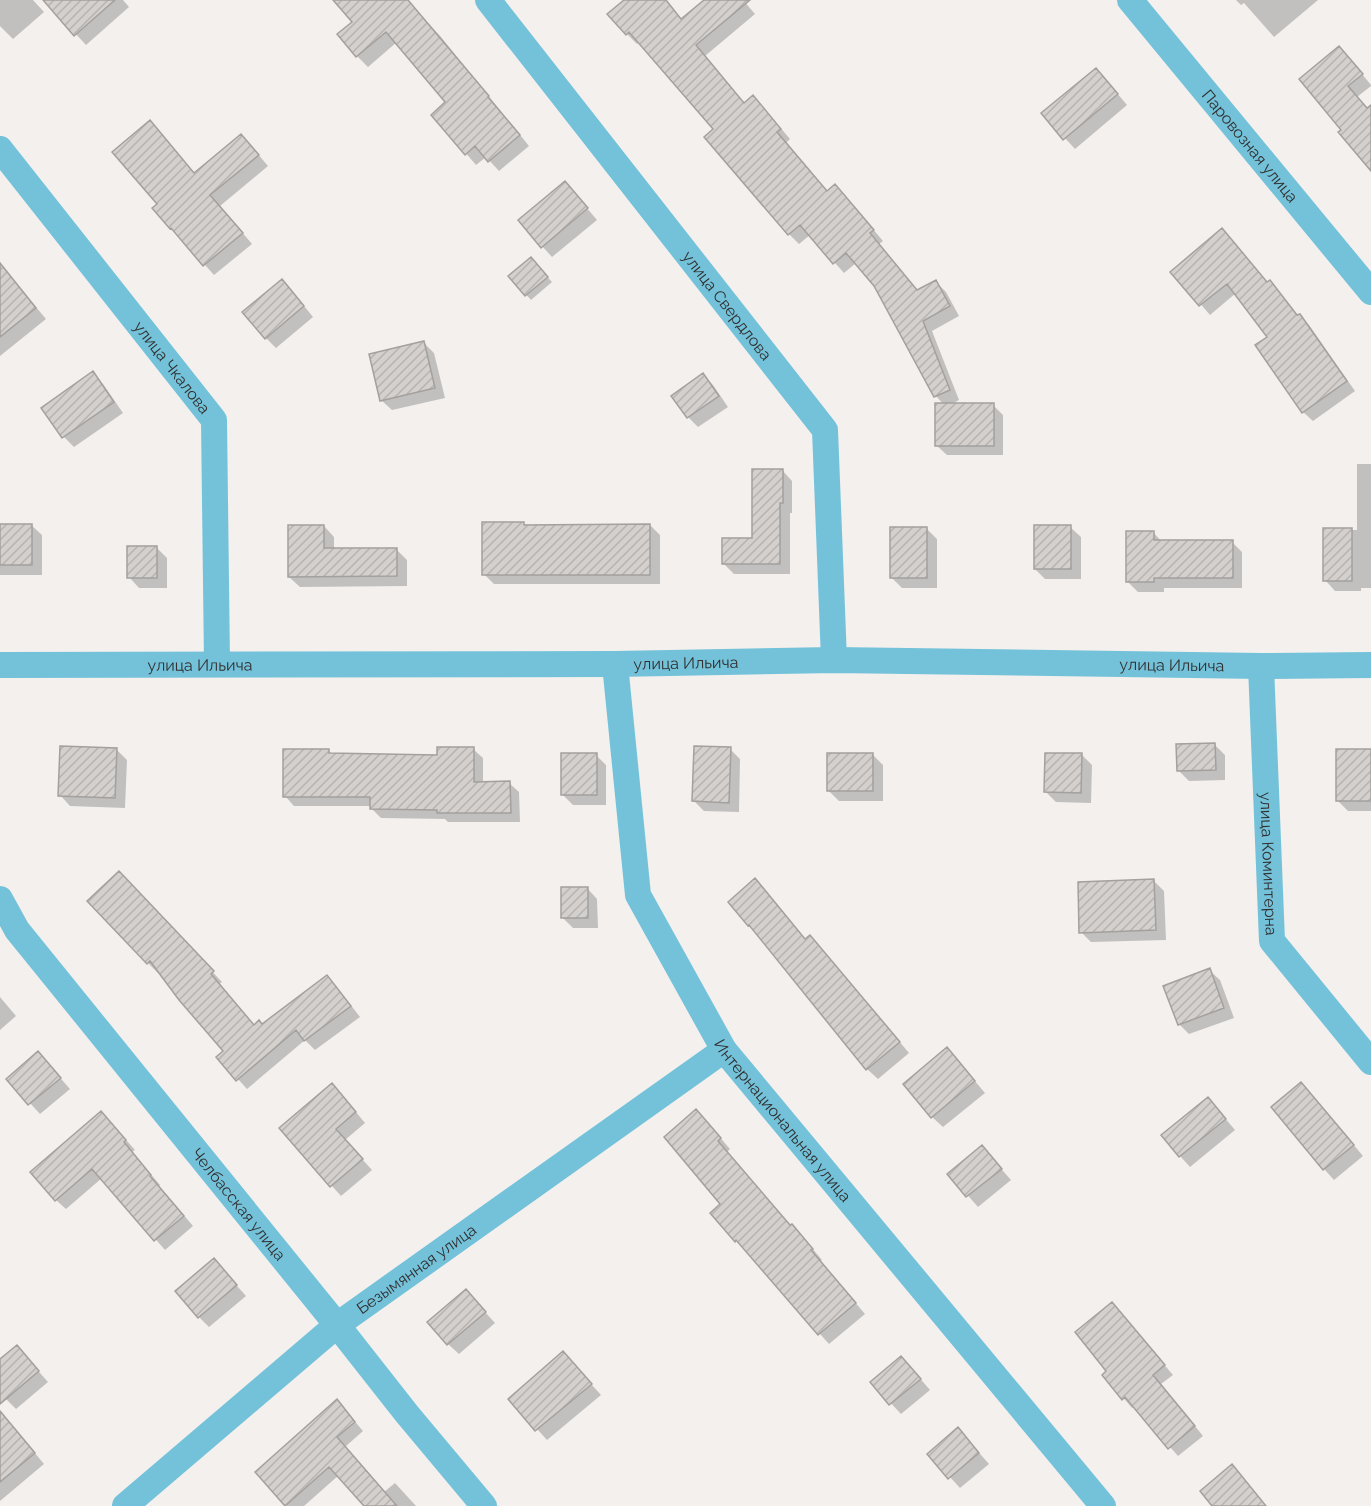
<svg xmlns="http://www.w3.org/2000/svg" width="1371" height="1506" font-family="Raleway,sans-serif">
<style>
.shadow{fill:#0003}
.building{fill:url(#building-hatch);stroke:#a3a09e;stroke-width:1.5}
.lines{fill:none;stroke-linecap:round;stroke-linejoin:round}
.minor{stroke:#73c2da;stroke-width:26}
.labels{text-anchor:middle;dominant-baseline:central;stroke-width:4.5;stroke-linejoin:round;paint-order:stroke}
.street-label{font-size:16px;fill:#312f2f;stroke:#fffefe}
</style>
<defs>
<pattern id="building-hatch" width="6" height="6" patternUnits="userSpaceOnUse" patternTransform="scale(1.5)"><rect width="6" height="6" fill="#d4d0ce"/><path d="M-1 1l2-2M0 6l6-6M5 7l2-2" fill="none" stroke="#b6b3b1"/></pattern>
</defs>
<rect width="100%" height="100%" fill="#f3f0ee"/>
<path class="shadow" d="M 0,0 L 33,0 L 44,12 L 13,39 L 0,26 Z
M 55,0 L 123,0 L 129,7 L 86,45 L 49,5 Z
M 335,0 L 407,0 L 441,37 L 529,146 L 499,171 L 486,157 L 476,165 L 433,115 L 447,102 L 397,42 L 368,67 L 357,56 L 339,34 L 354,22 Z
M 626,0 L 666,0 L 682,20 L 706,0 L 743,0 L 755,14 L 705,56 L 745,104 L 763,107 L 790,139 L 786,143 L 828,192 L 845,196 L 883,241 L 879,244 L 918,291 L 936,282 L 946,292 L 959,316 L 932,331 L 959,400 L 950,405 L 993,405 L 1003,415 L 1003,455 L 947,455 L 936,445 L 944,405 L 936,396 L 875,285 L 856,263 L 844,273 L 810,235 L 799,244 L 789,234 L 715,129 L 639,42 L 637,44 L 627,34 Z
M 1236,0 L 1318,0 L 1274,37 L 1244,3 L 1241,5 Z
M 1349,58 L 1371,85 L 1371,86 L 1357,97 L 1371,114 L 1371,167 L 1343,130 Z
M 1106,80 L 1127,105 L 1075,149 L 1043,114 Z
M 150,122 L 160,132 L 195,174 L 251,146 L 268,166 L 220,206 L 252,244 L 214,275 L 154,208 L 159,204 Z
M 575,194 L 597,220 L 552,257 L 542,246 Z
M 0,264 L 46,319 L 0,356 Z
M 536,264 L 552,282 L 531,300 L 510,277 Z
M 1173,272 L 1268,284 L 1279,292 L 1298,316 L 1299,315 L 1309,325 L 1355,391 L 1313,421 L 1303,412 L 1269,337 L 1236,293 L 1210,315 Z
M 292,291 L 313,317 L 276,348 L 266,338 Z
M 424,343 L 434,353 L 445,398 L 392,410 L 381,400 Z
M 93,373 L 103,384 L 123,413 L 74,447 L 64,437 L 43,408 Z
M 703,375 L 713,385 L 728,407 L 698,427 L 688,417 Z
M 1357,464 L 1371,464 L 1371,588 L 1361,588 L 1361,591 L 1335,591 L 1325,580 L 1325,530 L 1357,530 Z
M 782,470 L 792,481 L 792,513 L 790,513 L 790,574 L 734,574 L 724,564 L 753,539 Z
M 523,523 L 527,527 L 650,525 L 660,535 L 660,584 L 494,584 L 484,574 Z
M 0,525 L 31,525 L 42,535 L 42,575 L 0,575 Z
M 324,526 L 334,537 L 334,549 L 396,549 L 407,560 L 407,586 L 300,587 L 289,577 Z
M 1070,527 L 1081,537 L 1081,579 L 1045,579 L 1035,569 Z
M 927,529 L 937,539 L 937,588 L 902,588 L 891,577 Z
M 1153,532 L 1162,542 L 1232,542 L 1242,552 L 1242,588 L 1164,588 L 1164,592 L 1138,592 L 1128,582 Z
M 157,548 L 167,558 L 167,588 L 139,588 L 129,577 Z
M 1215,745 L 1225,755 L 1225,780 L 1189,781 L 1178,770 Z
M 473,749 L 483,758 L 483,783 L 509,783 L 519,792 L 520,822 L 448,822 L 445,819 L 381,818 L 372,809 L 372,806 L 294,806 L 285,796 L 329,751 L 333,755 L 438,756 Z
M 730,749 L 740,759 L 739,812 L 704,811 L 694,801 Z
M 117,750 L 127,760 L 125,808 L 70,806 L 60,795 Z
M 1371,751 L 1371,811 L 1348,811 L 1337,800 Z
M 872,754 L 883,765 L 883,801 L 839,801 L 829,791 Z
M 596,755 L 606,765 L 606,805 L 573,805 L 563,795 Z
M 1082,755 L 1092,765 L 1091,803 L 1056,802 L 1046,792 Z
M 755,880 L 765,891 L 806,940 L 810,937 L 820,947 L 909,1053 L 878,1079 L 867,1069 L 759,935 L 749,925 Z
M 1153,880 L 1164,891 L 1166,940 L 1091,942 L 1081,932 Z
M 129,883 L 222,982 L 219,984 L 254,1026 L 262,1026 L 327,977 L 336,986 L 360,1017 L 315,1050 L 305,1040 L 247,1089 L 218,1057 L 225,1051 L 159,971 L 158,973 L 148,963 L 89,901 Z
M 587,888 L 597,899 L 598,928 L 573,928 L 563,918 Z
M 1209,970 L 1220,980 L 1234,1018 L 1189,1034 L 1179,1024 Z
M 0,997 L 16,1016 L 0,1030 Z
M 957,1060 L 985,1093 L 943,1127 L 932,1117 L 905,1084 Z
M 48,1064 L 70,1089 L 40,1114 L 8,1079 Z
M 1311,1094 L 1363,1156 L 1334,1180 L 1324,1169 Z
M 342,1095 L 365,1123 L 345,1140 L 372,1170 L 341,1196 L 281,1129 Z
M 1218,1110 L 1235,1130 L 1190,1167 L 1180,1156 Z
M 706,1121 L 730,1149 L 727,1152 L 791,1227 L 802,1236 L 822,1260 L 820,1261 L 865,1314 L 829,1344 L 712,1213 L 722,1204 Z
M 111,1123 L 135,1150 L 132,1152 L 160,1185 L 159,1186 L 193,1226 L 165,1250 L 102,1178 L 66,1209 L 56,1200 Z
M 982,1147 L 1011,1180 L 978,1207 L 949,1174 Z
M 214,1260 L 246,1296 L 209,1327 L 199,1317 Z
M 466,1291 L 495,1323 L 459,1354 L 448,1344 Z
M 1120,1313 L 1173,1375 L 1161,1384 L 1203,1436 L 1178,1456 L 1134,1406 L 1132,1408 L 1104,1375 L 1109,1371 Z
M 17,1347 L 48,1382 L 16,1409 L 0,1393 L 0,1361 Z
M 563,1353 L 601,1395 L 547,1440 L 510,1399 Z
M 911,1368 L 930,1390 L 901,1414 L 872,1383 Z
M 346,1411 L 363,1431 L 345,1447 L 384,1492 L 395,1483 L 416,1506 L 366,1506 L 339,1475 L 304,1506 L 287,1506 L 258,1472 Z
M 958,1429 L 989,1464 L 960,1488 L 929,1454 Z
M 24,1440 L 44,1464 L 0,1501 L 0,1442 Z"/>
<path class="building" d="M 43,0 L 115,0 L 74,36 Z
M 333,0 L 408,0 L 489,96 L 488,97 L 520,135 L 488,162 L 475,146 L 465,155 L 431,115 L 445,102 L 386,32 L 356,57 L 337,34 L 352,22 Z
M 624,0 L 666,0 L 681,19 L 704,0 L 750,0 L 696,45 L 744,103 L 753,95 L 781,129 L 777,132 L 827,191 L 835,184 L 874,230 L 870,233 L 917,290 L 936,280 L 950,306 L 923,321 L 950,390 L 934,397 L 874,286 L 846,253 L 833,264 L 800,225 L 788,235 L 704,137 L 713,129 L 629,32 L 626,35 L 607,14 Z
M 1339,46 L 1363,74 L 1348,86 L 1367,108 L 1371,105 L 1371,171 L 1338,132 L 1341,130 L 1299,79 Z
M 1096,68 L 1118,94 L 1063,140 L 1041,113 Z
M 150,120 L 194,173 L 241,134 L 259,155 L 210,195 L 243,233 L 203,266 L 171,228 L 170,229 L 152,208 L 157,204 L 112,152 Z
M 565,181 L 588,208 L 541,248 L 518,220 Z
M 1222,228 L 1267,282 L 1270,280 L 1297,315 L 1300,314 L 1347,381 L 1302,413 L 1255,345 L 1267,337 L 1227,284 L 1199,306 L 1170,272 Z
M 531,257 L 548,277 L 525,296 L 508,276 Z
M 0,263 L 36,308 L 0,337 Z
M 282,279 L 304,306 L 265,339 L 242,312 Z
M 424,341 L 435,388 L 380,401 L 369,354 Z
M 93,371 L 114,402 L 62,438 L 41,408 Z
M 703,373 L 719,396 L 687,418 L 671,396 Z
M 935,403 L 994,403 L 994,446 L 935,446 Z
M 752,469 L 783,469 L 783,503 L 780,503 L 780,564 L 722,564 L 722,538 L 752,538 Z
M 482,522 L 524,522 L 524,525 L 650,524 L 650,575 L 482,575 Z
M 0,524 L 32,524 L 32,565 L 0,565 Z
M 288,525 L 324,525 L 324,548 L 397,548 L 397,576 L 288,577 Z
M 1034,525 L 1071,525 L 1071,569 L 1034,569 Z
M 890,527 L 927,527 L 927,578 L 890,578 Z
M 1323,528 L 1352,528 L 1352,581 L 1323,581 Z
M 1126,531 L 1154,531 L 1154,540 L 1233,540 L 1233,578 L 1154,578 L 1154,582 L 1126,582 Z
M 127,546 L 157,546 L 157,578 L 127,578 Z
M 1215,743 L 1216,770 L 1177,771 L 1176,744 Z
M 60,746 L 117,748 L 115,798 L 58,796 Z
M 694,746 L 731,747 L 729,803 L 692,801 Z
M 437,747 L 474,747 L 474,782 L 510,781 L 511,813 L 437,813 L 437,810 L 370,809 L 370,797 L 283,797 L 283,749 L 329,749 L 329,753 L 437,755 Z
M 1336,749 L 1371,749 L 1371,801 L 1336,801 Z
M 561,753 L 597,753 L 597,795 L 561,795 Z
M 827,753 L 873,753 L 873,791 L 827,791 Z
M 1045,753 L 1082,753 L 1081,793 L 1044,792 Z
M 119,871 L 214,971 L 211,974 L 254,1025 L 259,1020 L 262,1024 L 327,975 L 351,1006 L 304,1041 L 296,1030 L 236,1081 L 216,1057 L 223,1051 L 179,1000 L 150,961 L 147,964 L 87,901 Z
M 755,878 L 805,939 L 810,935 L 900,1042 L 866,1070 L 749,925 L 748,926 L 728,902 Z
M 1154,879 L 1156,930 L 1079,933 L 1078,882 Z
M 561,887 L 588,887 L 588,918 L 561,918 Z
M 1210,968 L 1224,1008 L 1178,1025 L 1163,986 Z
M 947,1047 L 975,1081 L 931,1118 L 903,1084 Z
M 38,1051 L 61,1078 L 28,1105 L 6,1079 Z
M 1301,1082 L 1354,1145 L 1323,1170 L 1271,1107 Z
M 332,1083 L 356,1112 L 336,1129 L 363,1159 L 330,1187 L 279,1128 Z
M 1208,1097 L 1226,1119 L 1179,1157 L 1161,1135 Z
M 696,1109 L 721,1138 L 718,1141 L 790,1225 L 792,1224 L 813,1249 L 811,1250 L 856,1303 L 818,1335 L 736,1240 L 735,1242 L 710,1213 L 720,1204 L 664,1137 Z
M 101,1111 L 126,1140 L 124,1142 L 151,1175 L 150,1176 L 184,1216 L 154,1241 L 92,1169 L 55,1201 L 30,1172 Z
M 982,1145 L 1002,1169 L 966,1197 L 947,1174 Z
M 214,1258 L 237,1285 L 198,1318 L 175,1291 Z
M 466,1289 L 486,1312 L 447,1345 L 427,1322 Z
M 1112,1302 L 1165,1365 L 1153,1375 L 1195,1426 L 1168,1449 L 1125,1397 L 1122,1400 L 1102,1375 L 1106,1371 L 1075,1332 Z
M 17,1345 L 39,1371 L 0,1404 L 0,1359 Z
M 563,1351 L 592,1384 L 535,1431 L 508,1399 Z
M 901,1356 L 921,1379 L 889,1405 L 870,1382 Z
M 337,1399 L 355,1422 L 337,1437 L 397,1506 L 364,1506 L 329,1467 L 285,1506 L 255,1472 Z
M 0,1411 L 35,1453 L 0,1482 Z
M 958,1427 L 979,1453 L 948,1479 L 927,1454 Z
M 1232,1464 L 1266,1506 L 1212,1506 L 1200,1491 Z"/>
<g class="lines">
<g class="minor">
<path id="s1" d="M 488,0 L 825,430 L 834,660"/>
<path id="s2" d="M 1130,0 L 1371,292"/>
<path id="s3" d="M 0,149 L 214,420 L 217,664"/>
<path id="s4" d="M 615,664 L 638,895 L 724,1050 L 1103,1506"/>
<path id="s5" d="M 0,665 L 615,664 L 834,660 L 1261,666 L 1371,665"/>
<path id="s6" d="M 1261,666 L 1272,941 L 1371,1062"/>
<path id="s7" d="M 0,899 L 17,930 L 337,1325 L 407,1414 L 484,1506"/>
<path id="s8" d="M 125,1506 L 337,1325 L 724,1050"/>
</g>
</g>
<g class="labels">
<g class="street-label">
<text stroke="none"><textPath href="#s2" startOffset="189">Паровозная улица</textPath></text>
<text stroke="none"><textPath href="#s1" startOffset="388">улица Свердлова</textPath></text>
<text stroke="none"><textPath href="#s3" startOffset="278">улица Чкалова</textPath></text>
<text stroke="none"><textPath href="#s5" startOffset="686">улица Ильича</textPath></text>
<text stroke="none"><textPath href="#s5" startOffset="200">улица Ильича</textPath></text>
<text stroke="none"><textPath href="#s5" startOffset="1172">улица Ильича</textPath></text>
<text stroke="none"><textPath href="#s6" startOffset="198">улица Коминтерна</textPath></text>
<text stroke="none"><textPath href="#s4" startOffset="501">Интернациональная улица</textPath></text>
<text stroke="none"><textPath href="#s7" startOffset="388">Челбасская улица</textPath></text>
<text stroke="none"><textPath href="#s8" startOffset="376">Безымянная улица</textPath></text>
</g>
</g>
</svg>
